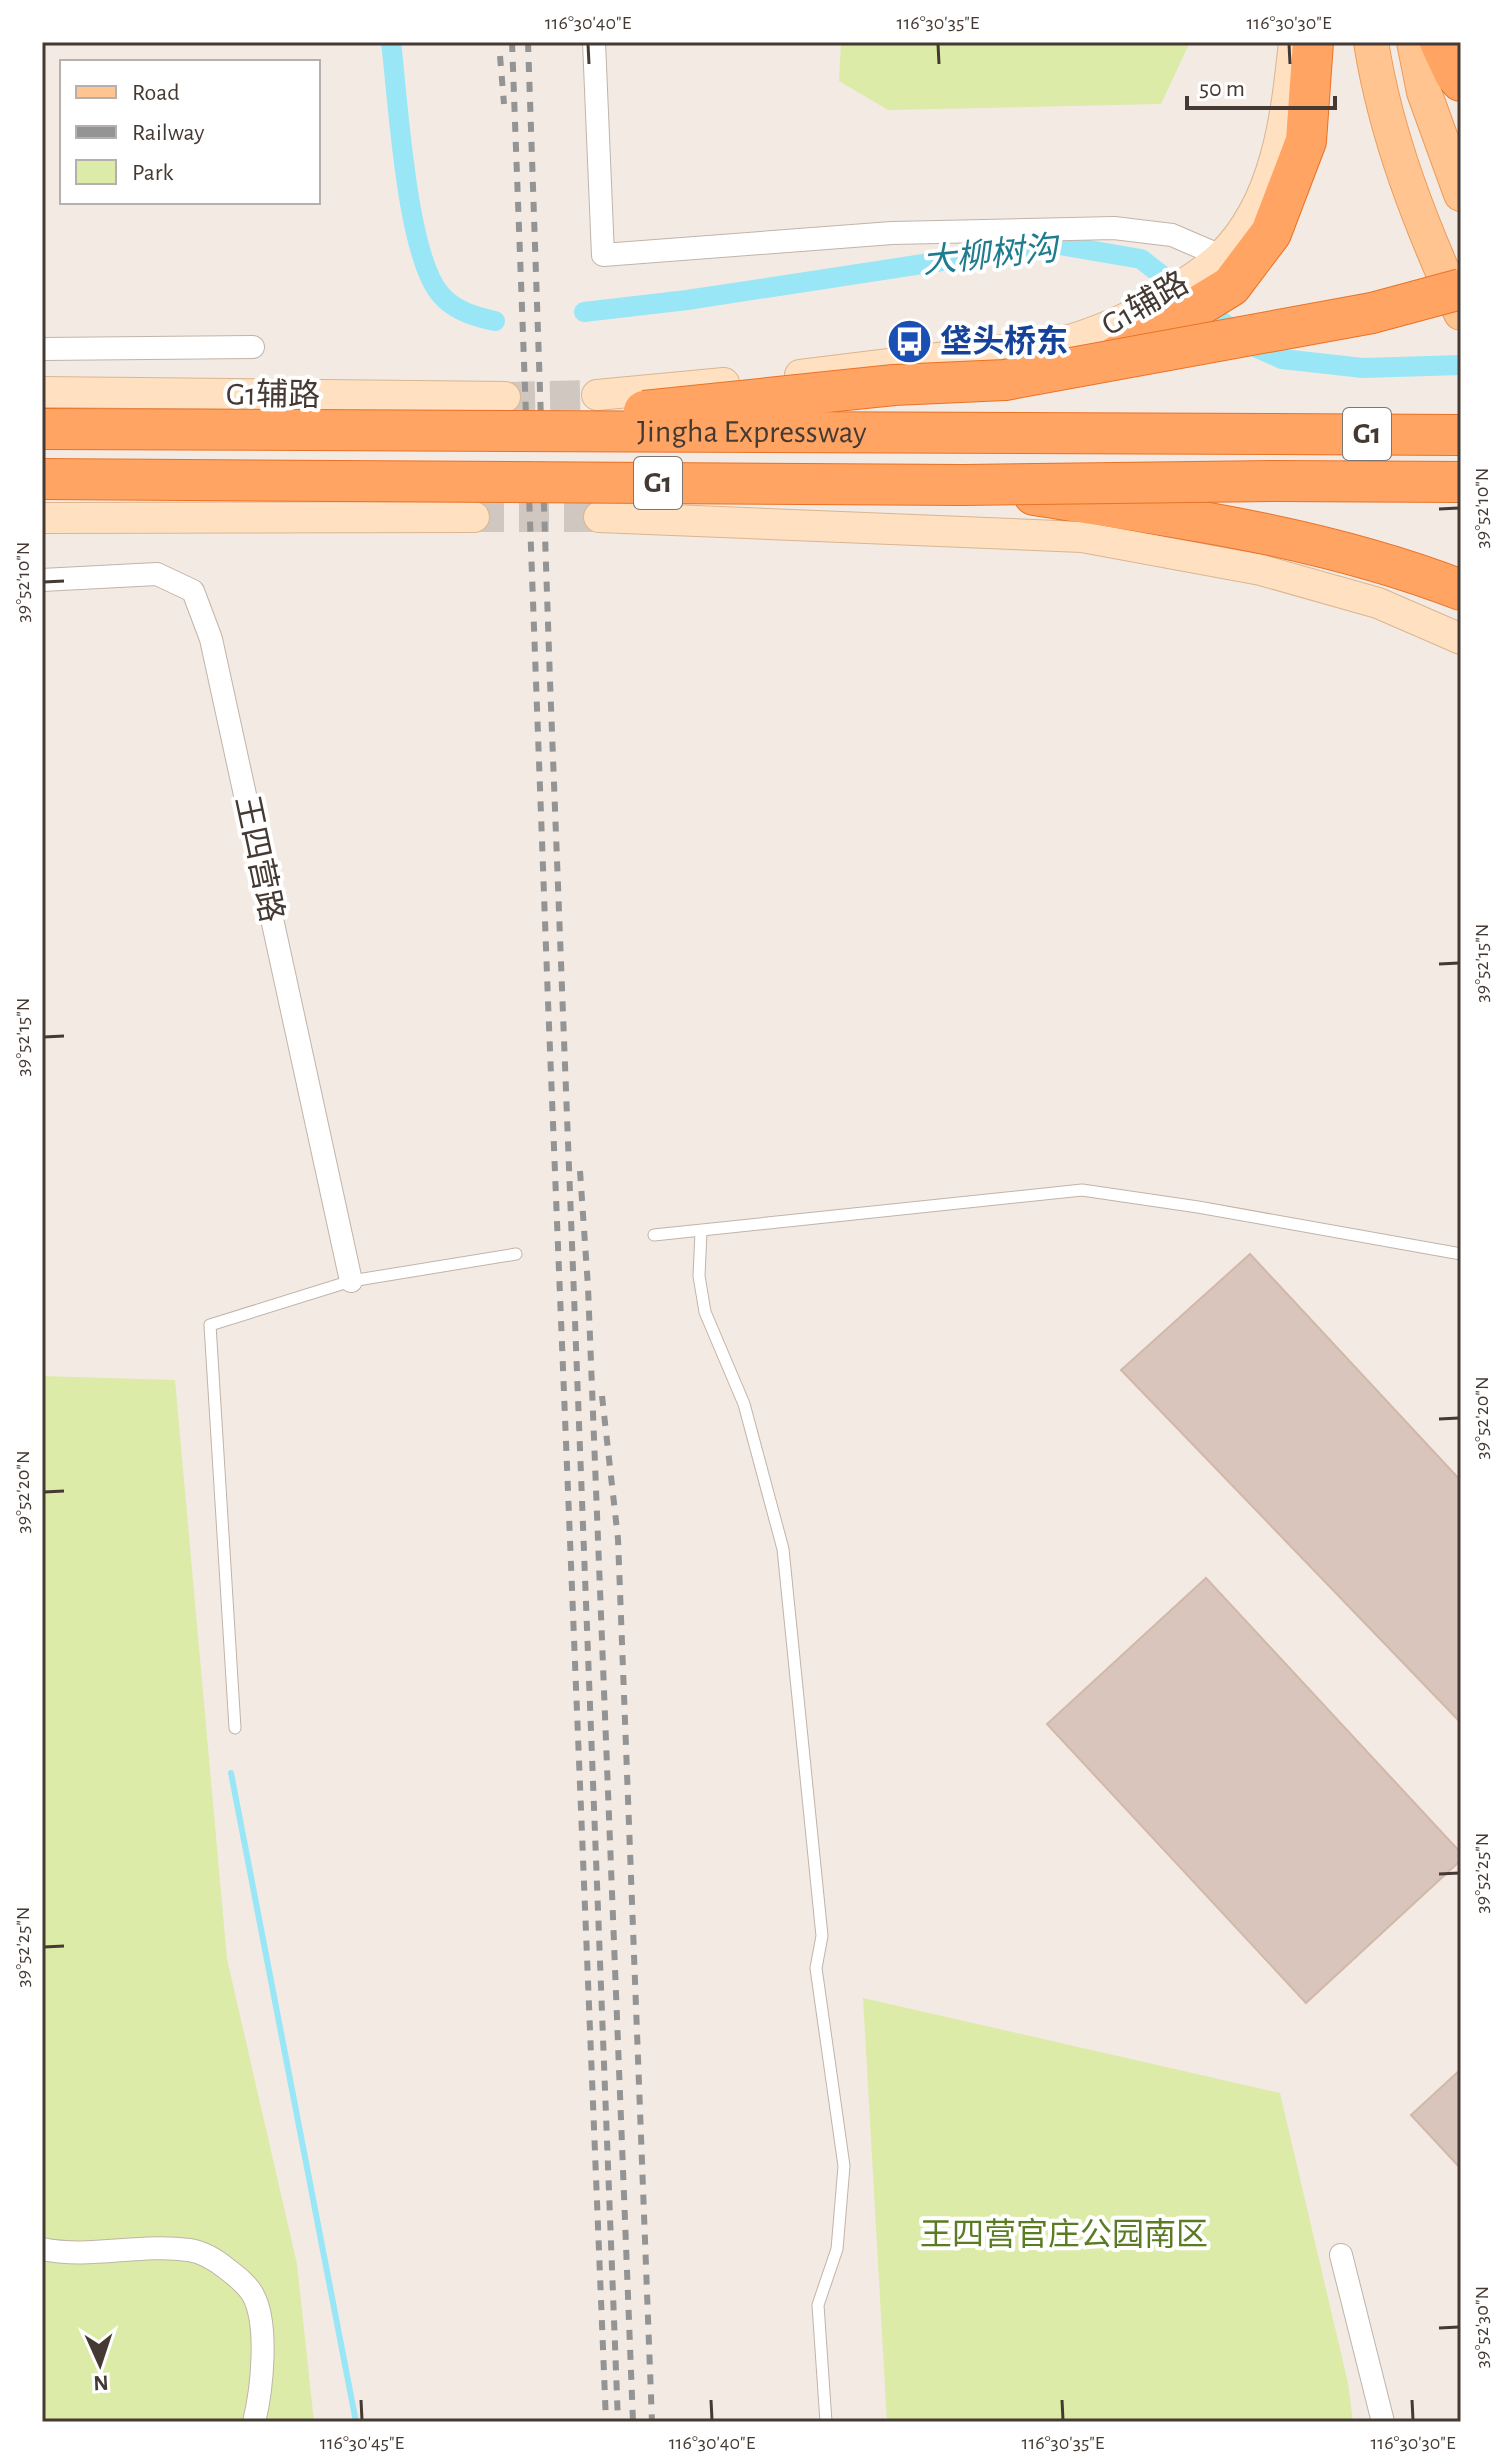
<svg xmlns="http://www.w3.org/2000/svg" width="1503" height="2464" font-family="'Alegreya Sans','Noto Sans SC',sans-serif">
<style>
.green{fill:#ddeba8}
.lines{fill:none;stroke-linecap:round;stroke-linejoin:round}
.stream{stroke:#99e7f6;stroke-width:6}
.canal{stroke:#99e7f6;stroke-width:20}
.building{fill:#d9c5bb;stroke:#d1b8aa;stroke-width:2}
.secondary-tunnel{stroke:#d0c7c0;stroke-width:30;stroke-dasharray:30 15;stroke-linecap:butt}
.lane-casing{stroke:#c2b3a8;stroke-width:13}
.street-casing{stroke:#c2b3a8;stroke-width:24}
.secondary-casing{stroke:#dab590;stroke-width:32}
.primary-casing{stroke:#ed9b57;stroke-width:36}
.highway-casing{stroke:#ea7226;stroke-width:42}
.lane{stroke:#fff;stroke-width:11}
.street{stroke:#fff;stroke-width:22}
.secondary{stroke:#ffe1c1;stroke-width:30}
.primary{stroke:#ffc490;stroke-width:34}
.highway{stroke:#ffa462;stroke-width:40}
.rail{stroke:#949494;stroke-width:6;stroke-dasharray:10 10;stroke-linecap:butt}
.highway-bridge-casing{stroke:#ea7226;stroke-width:42;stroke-linecap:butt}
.highway-bridge{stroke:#ffa462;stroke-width:40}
.ticks{fill:none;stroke:#453a33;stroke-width:3}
.labels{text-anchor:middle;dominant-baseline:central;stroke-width:8;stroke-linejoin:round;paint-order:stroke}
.shield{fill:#fff;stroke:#7d7570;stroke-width:2}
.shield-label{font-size:30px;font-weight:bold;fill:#453a33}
.street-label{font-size:32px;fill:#453a33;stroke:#fff}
.transit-label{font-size:32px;font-weight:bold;fill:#164399;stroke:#fff;text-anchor:start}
.park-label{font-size:32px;fill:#5a7b22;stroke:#fff}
.water-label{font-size:34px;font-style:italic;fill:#1f7c8f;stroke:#fff}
.neatline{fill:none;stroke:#453a33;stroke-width:3}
.ticks-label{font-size:20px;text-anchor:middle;fill:#453a33}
</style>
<rect width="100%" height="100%" fill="#f3eae3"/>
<path class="green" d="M 841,42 L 1190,42 L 1161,104 L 888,110 L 839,81 Z
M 42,1376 L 175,1380 L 227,1959 L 297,2264 L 314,2422 L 42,2422 Z
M 863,1998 L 1280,2093 L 1348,2383 L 1353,2422 L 887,2422 Z"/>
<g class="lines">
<path class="stream" d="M 231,1773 L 356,2422"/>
<path class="canal" d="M 391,42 C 398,98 406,256 441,295 C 455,311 476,317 495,321
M 584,312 L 687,300 L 1054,244 L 1141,259 L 1253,346 L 1282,359 L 1363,368 L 1461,365"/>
</g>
<path class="building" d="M 1250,1254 L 1461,1481 L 1461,1723 L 1121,1370 Z
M 1206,1578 L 1461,1853 L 1461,1860 L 1306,2003 L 1047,1724 Z
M 1461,2069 L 1461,2169 L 1411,2115 Z"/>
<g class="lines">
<path class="secondary-tunnel" d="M 505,397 L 597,395
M 474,517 L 599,517"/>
<defs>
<path id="lane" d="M 701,1232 L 699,1276 L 705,1312 L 744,1404 L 783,1549 L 822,1936 L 816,1968 L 844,2166 L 837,2249 L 818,2305 L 826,2422
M 654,1235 L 1082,1190 L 1198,1207 L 1461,1254
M 235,1728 L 210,1325 L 351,1281 L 516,1254"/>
<path id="street" d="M 594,42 L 603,255 L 892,233 L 1114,228 L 1172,235 L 1221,256
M 42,349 L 253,347
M 42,580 L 157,574 L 193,591 L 211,639 L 351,1281
M 42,2249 C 91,2259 140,2243 189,2250 C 203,2252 216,2260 227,2269 C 236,2276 247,2284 253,2295 C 269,2324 262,2390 254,2422
M 1341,2255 L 1383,2422"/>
<path id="secondary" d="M 800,375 L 1059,343 C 1099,332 1135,316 1170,293 C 1187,282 1205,271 1220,257 C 1277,202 1286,117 1294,42
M 42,392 L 505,397
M 597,395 L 724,383
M 599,517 L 1082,537 L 1261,570 L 1378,603 L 1461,639
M 42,518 L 474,517"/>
<path id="primary" d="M 1371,42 C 1386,137 1421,225 1461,313
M 1414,42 L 1424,92 L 1461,194"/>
<path id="highway" d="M 1440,42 L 1455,74 L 1461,81
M 1112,359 L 1231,286 L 1271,233 L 1306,141 L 1313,42
M 1273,434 L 1461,435
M 1273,481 L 1461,482
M 1034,495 C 1178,517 1324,537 1461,590"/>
</defs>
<use href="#lane" class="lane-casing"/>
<use href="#street" class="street-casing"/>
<use href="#secondary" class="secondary-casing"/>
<use href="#primary" class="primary-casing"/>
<use href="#highway" class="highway-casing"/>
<use href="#lane" class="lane"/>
<use href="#street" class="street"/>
<use href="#secondary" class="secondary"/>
<use href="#primary" class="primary"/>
<use href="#highway" class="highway"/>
<path class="rail" d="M 512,42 L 548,1001 L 606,2422
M 528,42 L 550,681 L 618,2422
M 500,56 L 504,104
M 580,1171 L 588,1287 L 633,2422
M 602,1396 L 618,1539 L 652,2422"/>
<defs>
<g id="highway-bridge">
<path d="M 644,411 L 894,385 L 1005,380 L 1372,313 L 1461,289"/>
<path id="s1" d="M 42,429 L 1273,434"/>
<path d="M 42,479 L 963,485 L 1273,481"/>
</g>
</defs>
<use href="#highway-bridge" class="highway-bridge-casing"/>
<use href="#highway-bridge" class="highway-bridge"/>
</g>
<path class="ticks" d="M 588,44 L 589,64M 938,44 L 939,64M 1289,44 L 1290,64M 1439,509 L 1459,508M 44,582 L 64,581M 1439,964 L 1459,963M 44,1037 L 64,1036M 1439,1419 L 1459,1418M 44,1492 L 64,1491M 1439,1874 L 1459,1873M 44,1947 L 64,1946M 1439,2328 L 1459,2327M 361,2400 L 362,2420M 711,2400 L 712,2420M 1062,2400 L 1063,2420M 1412,2400 L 1413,2420"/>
<defs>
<symbol id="bus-disc" viewBox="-11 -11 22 22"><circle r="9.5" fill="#1a4fb4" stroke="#fff"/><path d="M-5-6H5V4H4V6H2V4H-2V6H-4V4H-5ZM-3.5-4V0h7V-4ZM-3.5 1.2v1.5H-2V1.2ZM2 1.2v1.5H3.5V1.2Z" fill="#fff"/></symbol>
</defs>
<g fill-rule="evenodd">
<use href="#bus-disc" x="884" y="316" width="51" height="51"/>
</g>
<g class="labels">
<g class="shield">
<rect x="1343" y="408" width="48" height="52" rx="6"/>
<rect x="634" y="457" width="48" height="52" rx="6"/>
</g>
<g class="shield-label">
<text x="1367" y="434">G1</text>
<text x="658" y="483">G1</text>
</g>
<g class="street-label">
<text transform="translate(1145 304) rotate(-30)">G1辅路</text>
<text transform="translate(273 395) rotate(1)">G1辅路</text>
<text stroke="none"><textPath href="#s1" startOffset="710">Jingha Expressway</textPath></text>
<text transform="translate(259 859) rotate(78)">王四营路</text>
</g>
<g class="transit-label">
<text x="940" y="342">垡头桥东</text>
</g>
<g class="park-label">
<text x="1064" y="2235">王四营官庄公园南区</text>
</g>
<g class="water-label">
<text transform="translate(990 256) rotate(-6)">大柳树沟</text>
</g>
</g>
<rect width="1503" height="2464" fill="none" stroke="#ffffff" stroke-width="88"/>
<rect x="60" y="60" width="260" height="144" fill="#ffffff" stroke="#b5b0ad" stroke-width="2"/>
<rect x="76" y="86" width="40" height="12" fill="#ffc490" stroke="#b5b0ad" stroke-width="2"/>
<text x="132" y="100" font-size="24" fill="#453a33">Road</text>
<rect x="76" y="126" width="40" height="12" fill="#949494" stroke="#b5b0ad" stroke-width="2"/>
<text x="132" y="140" font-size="24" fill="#453a33">Railway</text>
<rect x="76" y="160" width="40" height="24" fill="#ddeba8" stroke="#b5b0ad" stroke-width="2"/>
<text x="132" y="180" font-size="24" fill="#453a33">Park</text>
<g transform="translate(100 2364) rotate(177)" stroke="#ffffff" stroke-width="6" paint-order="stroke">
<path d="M0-6L14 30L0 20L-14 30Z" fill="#453a33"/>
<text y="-12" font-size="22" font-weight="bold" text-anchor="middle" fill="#453a33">N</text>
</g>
<path d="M1187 96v12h148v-12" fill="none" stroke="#453a33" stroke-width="4"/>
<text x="1199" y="96" font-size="24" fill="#453a33" stroke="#ffffff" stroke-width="6" paint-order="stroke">50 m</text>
<rect x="44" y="44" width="1415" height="2376" class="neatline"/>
<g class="ticks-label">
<text x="588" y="29">116°30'40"E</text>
<text x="938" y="29">116°30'35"E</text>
<text x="1289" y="29">116°30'30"E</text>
<text transform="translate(1481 508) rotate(-90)" y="7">39°52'10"N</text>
<text transform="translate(22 582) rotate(-90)" y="7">39°52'10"N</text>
<text transform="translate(1481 963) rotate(-90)" y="7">39°52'15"N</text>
<text transform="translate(22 1037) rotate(-90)" y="7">39°52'15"N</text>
<text transform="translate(1481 1418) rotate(-90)" y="7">39°52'20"N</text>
<text transform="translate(22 1492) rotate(-90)" y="7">39°52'20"N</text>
<text transform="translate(1481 1873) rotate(-90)" y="7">39°52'25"N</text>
<text transform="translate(22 1947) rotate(-90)" y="7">39°52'25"N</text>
<text transform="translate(1481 2327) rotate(-90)" y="7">39°52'30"N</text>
<text x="362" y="2449">116°30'45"E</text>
<text x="712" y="2449">116°30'40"E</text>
<text x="1063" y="2449">116°30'35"E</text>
<text x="1413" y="2449">116°30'30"E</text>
</g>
</svg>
